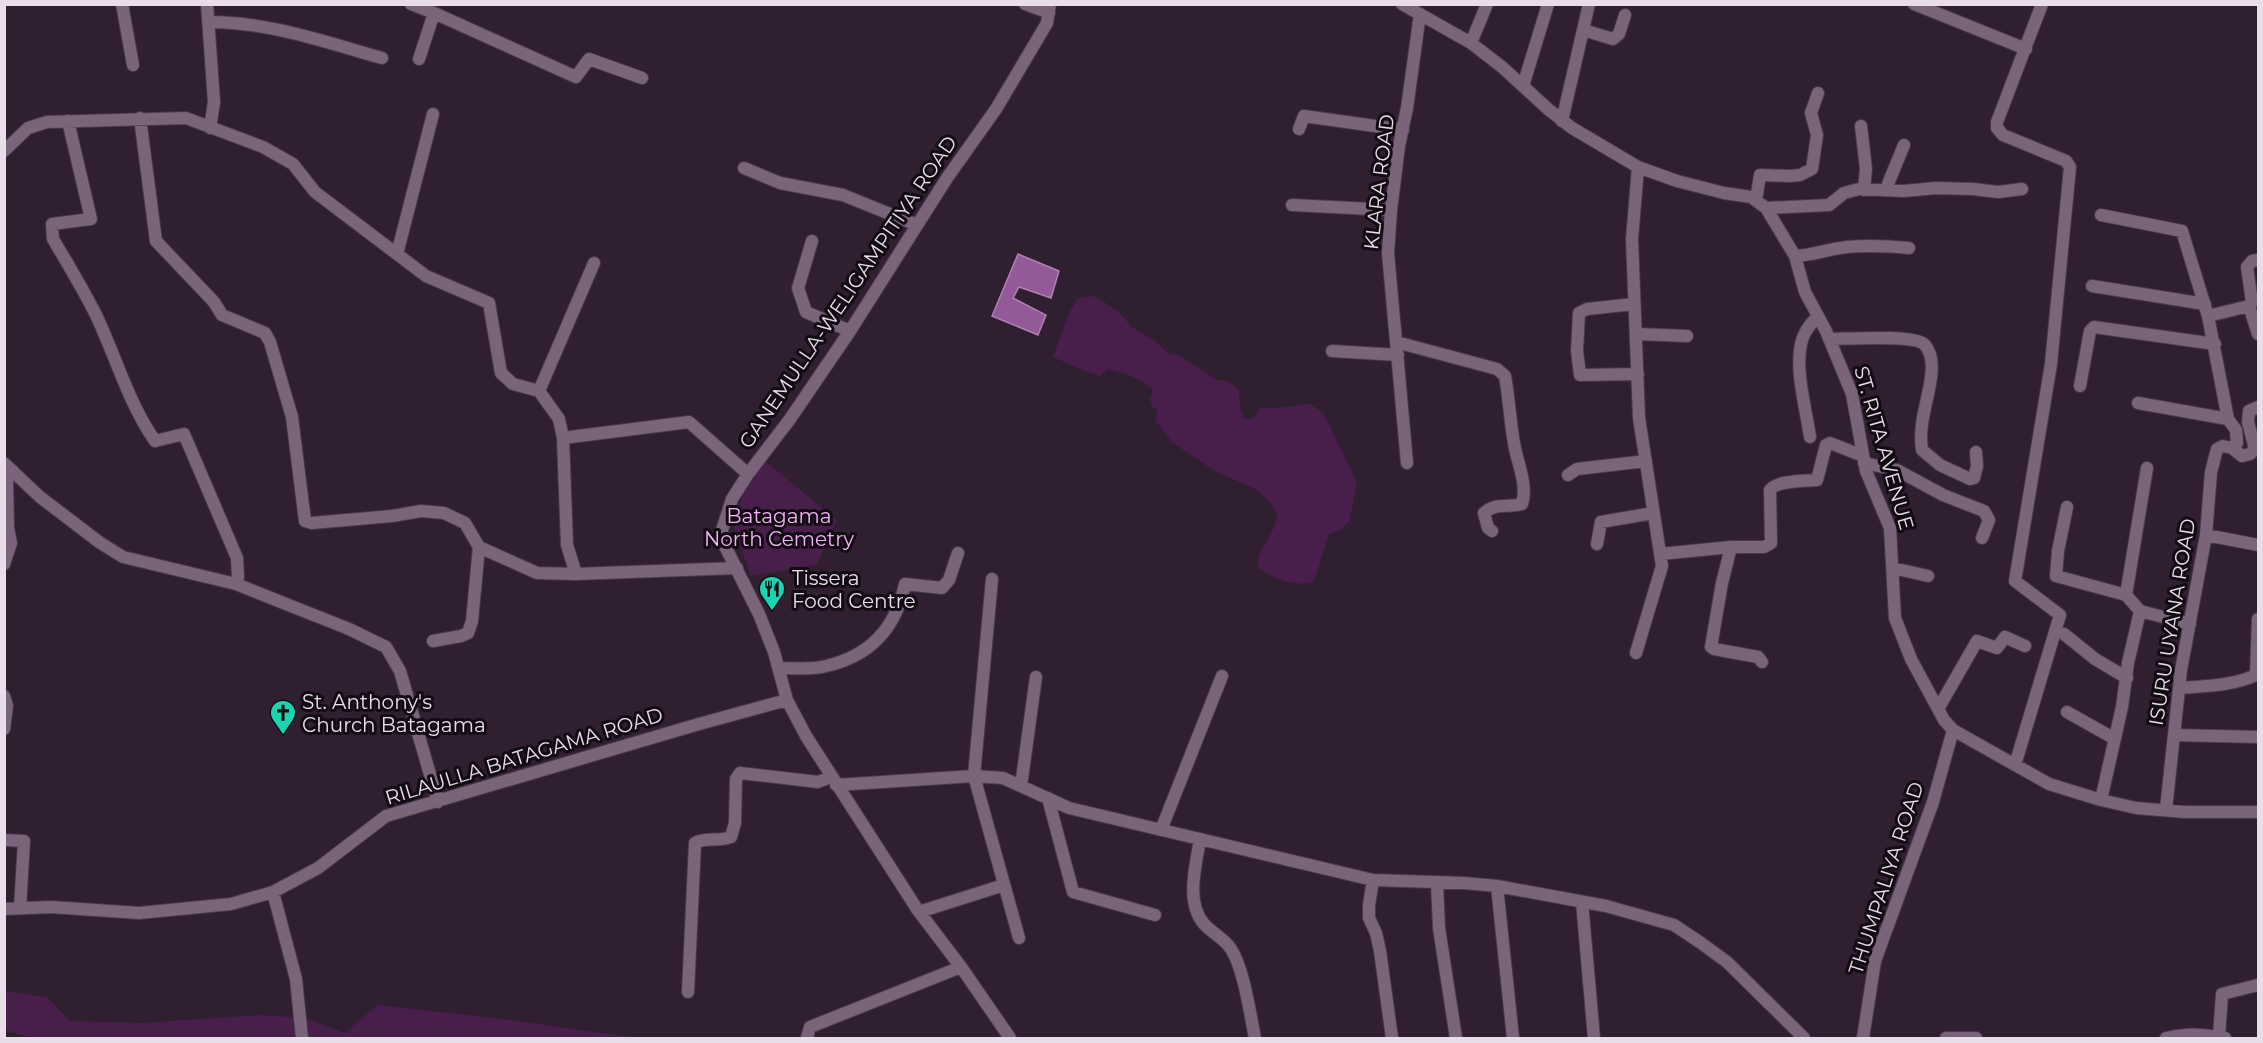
<svg xmlns="http://www.w3.org/2000/svg" width="2263" height="1043" font-family="Montserrat,sans-serif">
<style>
.green{fill:#481f4b}
.water{fill:#945998;stroke:#ae81b1;stroke-width:1.5}
.lines{fill:none;stroke-linecap:round;stroke-linejoin:round}
.minor-casing{stroke:#493a4b;stroke-width:14}
.minor{stroke:#79647a;stroke-width:12}
.labels{text-anchor:middle;dominant-baseline:central;stroke-width:6;stroke-linejoin:round;paint-order:stroke}
.street-label{font-size:20px;fill:#e9ddea;stroke:#130b14}
.park-label{font-size:20px;fill:#f3b2f7;stroke:#130b14}
.poi-label{font-size:20px;fill:#e9ddea;stroke:#130b14;text-anchor:start}
</style>
<rect width="100%" height="100%" fill="#301e31"/>
<path class="green" d="M 1088,296 L 1097,297 L 1119,312 L 1132,327 L 1155,341 L 1169,354 L 1179,355 L 1217,380 L 1230,382 L 1239,390 L 1240,406 L 1244,419 L 1253,418 L 1260,408 L 1275,408 L 1311,404 L 1324,414 L 1357,483 L 1349,522 L 1340,530 L 1329,534 L 1314,582 C 1295,587 1275,579 1259,569 L 1257,561 L 1259,554 L 1272,532 L 1278,515 L 1267,499 L 1255,489 L 1215,471 L 1182,449 L 1172,442 L 1155,420 L 1158,410 L 1152,407 L 1150,399 L 1153,390 C 1141,378 1124,373 1108,369 L 1100,376 L 1085,371 L 1053,357 L 1069,313 L 1078,298 Z
M 765,461 L 837,520 L 817,564 L 751,576 L 733,526 L 742,497 Z
M 5,991 L 47,997 L 70,1021 L 142,1023 L 261,1015 L 304,1018 L 345,1033 L 377,1005 L 502,1019 L 636,1038 L 32,1038 L 5,1030 Z"/>
<path class="water" d="M 1018,254 L 1059,271 L 1051,298 L 1019,287 L 1013,298 L 1046,315 L 1038,335 L 992,316 Z"/>
<g class="lines">
<defs>
<path id="minor" d="M 122,4 L 133,65
M 207,4 L 214,102 L 210,128
M 411,4 L 434,13 L 576,77 L 589,59 L 642,78
M 1025,4 L 1049,13
M 1402,4 L 1471,43 L 1502,67 L 1548,109 L 1572,128 L 1638,167 L 1677,181 L 1724,193 L 1751,197 L 1766,208 L 1795,256 L 1805,292 L 1826,331 L 1852,394 L 1866,471 L 1890,528 L 1895,618 L 1911,659 L 1944,720 L 1953,730 L 2049,784 L 2101,800 L 2136,808 L 2185,812 L 2258,812
M 1914,4 L 2026,49
M 209,22 C 269,22 325,42 382,58
M 1583,30 L 1613,39 L 1619,34 L 1625,15
M 1471,43 L 1487,4
M 419,59 L 434,13
M 1523,86 L 1548,4
M 140,118 L 156,241 L 214,302 L 222,315 L 265,333 L 270,342 L 292,417 L 305,521 L 312,523 L 392,516 L 421,511 L 444,513 L 465,523 L 479,547 L 537,573 L 576,574
M 68,121 L 91,219 L 52,224 L 53,239 C 68,264 83,289 96,315 C 116,357 128,402 155,441 L 184,434 L 237,558 L 238,577 L 236,584
M 1562,121 L 1589,4
M 1861,126 L 1866,169 L 1864,190
M 1299,129 L 1304,116 L 1403,130
M 4,151 L 28,128 L 47,122 L 186,118 L 263,147 L 293,164 L 315,192 L 426,276 L 489,303 L 501,373 L 513,384 L 539,391 L 559,419 L 563,438 L 567,545 L 576,574 L 737,568
M 744,168 L 780,183 L 843,195 L 917,225
M 1889,190 L 1888,184 L 1904,145
M 1756,200 L 1760,175 L 1790,176 L 1800,175 L 1812,169 L 1817,135 L 1811,113 L 1818,93
M 1292,205 L 1391,210
M 1766,208 L 1829,205 L 1844,193 L 1859,189 L 1904,191 L 1936,188 L 1973,189 L 1998,192 L 2022,189
M 2101,215 L 2182,231 L 2208,316
M 812,241 L 798,288 L 806,312 L 850,331
M 397,254 L 433,114
M 1795,256 C 1813,255 1829,249 1847,247 C 1868,245 1888,246 1909,248
M 2092,286 L 2205,304
M 1634,304 L 1587,309 L 1579,313 L 1577,351 L 1580,375 L 1638,374
M 2249,306 L 2258,334
M 1637,334 L 1687,336
M 1829,339 C 1846,339 1916,334 1925,345 C 1936,358 1931,380 1928,394 C 1924,413 1919,430 1922,450 L 1940,465 L 1970,479 L 1974,478 L 1977,466 L 1976,452
M 1396,342 L 1497,369 L 1505,376 C 1509,398 1510,421 1514,443 C 1517,463 1528,484 1522,504 C 1508,508 1496,502 1484,513 L 1488,528 L 1492,531
M 1332,351 L 1398,355
M 2080,386 L 2090,331 L 2094,327 L 2215,344
M 539,391 L 594,263
M 2138,403 L 2228,419
M 1810,437 C 1806,409 1795,371 1801,344 C 1803,333 1810,324 1818,316
M 563,438 L 689,422 L 748,474
M 2232,448 L 2242,456 L 2250,454 L 2255,449 L 2248,422 L 2249,411 L 2258,407
M 4,463 L 40,497 L 99,542 L 123,557 L 236,584 L 349,629 L 386,647 L 400,671 L 438,802
M 1407,463 L 1388,253 L 1391,210 L 1399,146 L 1407,108 L 1420,14
M 1864,463 L 1897,470 L 1943,495 L 1984,511 L 1989,520 L 1982,538
M 1568,475 L 1577,469 L 1646,461
M 2067,507 L 2058,551 L 2056,576 L 2126,595
M 2206,535 L 2258,545
M 1597,544 L 1601,522 L 1653,513
M 1731,547 L 1764,547 L 1771,543 L 1770,490 C 1777,480 1805,481 1817,480 L 1826,445 L 1830,443 L 1863,456
M 1660,554 L 1731,547 L 1722,583 L 1711,647 L 1714,649 L 1758,657 L 1762,662
M 4,564 L 11,543 L 8,528 L 7,476 L 13,471
M 1893,568 L 1928,576
M 992,579 L 974,776 L 1019,938
M 2140,611 L 2190,624
M 2064,634 L 2095,659 L 2127,678
M 433,641 L 461,636 L 468,633 L 472,621 L 479,547
M 1636,653 L 1662,566 L 1639,418 L 1632,239 L 1638,167
M 779,668 C 794,668 812,670 826,666 C 870,656 896,628 905,584 L 942,588 L 949,580 L 958,553
M 2256,675 L 2258,619
M 2179,688 C 2206,686 2234,686 2258,674
M 4,696 L 7,706 L 4,729
M 1938,709 L 1977,641 L 1997,648 L 2005,637 L 2025,646
M 2067,712 L 2115,739
M 2174,735 L 2258,737
M 2015,765 L 2060,615 L 2015,581 L 2051,364 L 2070,167 L 2066,161 L 2003,135 L 1997,128 L 1997,122 L 2042,4
M 836,785 L 974,776 L 1003,778 L 1069,808 L 1373,880 L 1464,883 L 1497,886 L 1606,906 L 1674,925 L 1701,943 L 1727,962 L 1804,1038
M 1021,786 L 1036,677
M 1048,798 L 1073,892 L 1155,915
M 2101,800 L 2122,707 L 2128,663 L 2140,611 L 2126,595 L 2147,468
M 2166,809 L 2181,670 L 2206,535 L 2211,472 L 2217,449 L 2223,446 L 2232,448 L 2237,443 L 2236,430 L 2228,419 L 2208,316 L 2249,306 L 2252,302 L 2247,267 L 2252,261 L 2258,260
M 1161,830 L 1222,676
M 1200,839 C 1196,865 1185,902 1204,924 C 1212,933 1225,939 1231,949 C 1244,969 1250,1014 1255,1038
M 4,840 L 24,841 L 20,908
M 1373,880 L 1369,905 L 1369,918 L 1376,933 L 1380,951 L 1392,1038
M 1437,882 L 1439,928 L 1456,1038
M 1497,886 L 1513,1038
M 273,892 L 296,979 L 302,1038
M 1582,902 L 1594,1038
M 4,909 L 51,907 L 139,913 L 231,904 L 273,892 L 318,868 L 386,816 L 699,724 L 787,700
M 919,912 L 1004,885
M 688,992 L 695,843 C 705,837 718,842 731,837 L 735,823 L 736,779 L 740,773 L 818,782 L 831,777
M 2219,1037 L 2222,994 L 2258,985
M 807,1038 L 810,1027 L 961,967
M 1010,1038 L 961,967 L 917,909 L 806,736 L 787,700 L 774,652 L 759,614 L 724,544 L 722,530 L 732,499 L 748,474 L 790,419 L 850,331 L 947,178 L 996,109 L 1047,23 L 1050,4
M 1863,1038 L 1875,961 L 1933,802 L 1953,730
M 1946,1038 L 1976,1038
M 2166,1038 C 2190,1033 2201,1034 2225,1038"/>
</defs>
<use href="#minor" class="minor-casing"/>
<use href="#minor" class="minor"/>
</g>
<defs>
<symbol id="restaurant-pin" viewBox="-11 -11 22 30"><path d="M0 17L-7.5 6A9.5 9.5 0 1 1 7.5 6Z" fill="#1ad5b2" stroke="#130b14"/><path d="M-5-6h1v4h1v-4h1v4h1v-4h1v5L-1.5 .5V6h-2V.5L-5-1ZM5-6V6H3V1.5H1.5Q1.5-4 5-6Z" fill="#111"/></symbol>
<symbol id="church-pin" viewBox="-11 -11 22 30"><path d="M0 17L-7.5 6A9.5 9.5 0 1 1 7.5 6Z" fill="#1ad5b2" stroke="#130b14"/><path d="M-1.2-6h2.4v3.5h3.3v2.4h-3.3V6h-2.4V-.1h-3.3v-2.4h3.3Z" fill="#111"/></symbol>
</defs>
<g fill-rule="evenodd">
<use href="#restaurant-pin" x="757" y="574" width="30" height="40"/>
<use href="#church-pin" x="268" y="698" width="30" height="40"/>
</g>
<g class="labels">
<g class="street-label">
<text transform="translate(1379 182) rotate(-83)">KLARA ROAD</text>
<text transform="translate(848 292) rotate(-56)">GANEMULLA-WELIGAMPITIYA ROAD</text>
<text transform="translate(1884 448) rotate(74)">ST. RITA AVENUE</text>
<text transform="translate(2172 622) rotate(-81)">ISURU UYANA ROAD</text>
<text transform="translate(524 756) rotate(-17)">RILAULLA BATAGAMA ROAD</text>
<text transform="translate(1886 878) rotate(-72)">THUMPALIYA ROAD</text>
</g>
<g class="park-label">
<text x="779" y="516">Batagama<tspan x="779" dy="23">North Cemetry</tspan></text>
</g>
<g class="poi-label">
<text x="792" y="578">Tissera<tspan x="792" dy="23">Food Centre</tspan></text>
<text x="302" y="702">St. Anthony's<tspan x="302" dy="23">Church Batagama</tspan></text>
</g>
</g>
<rect width="2263" height="1043" fill="none" stroke="#e9ddea" stroke-width="12"/>
</svg>
